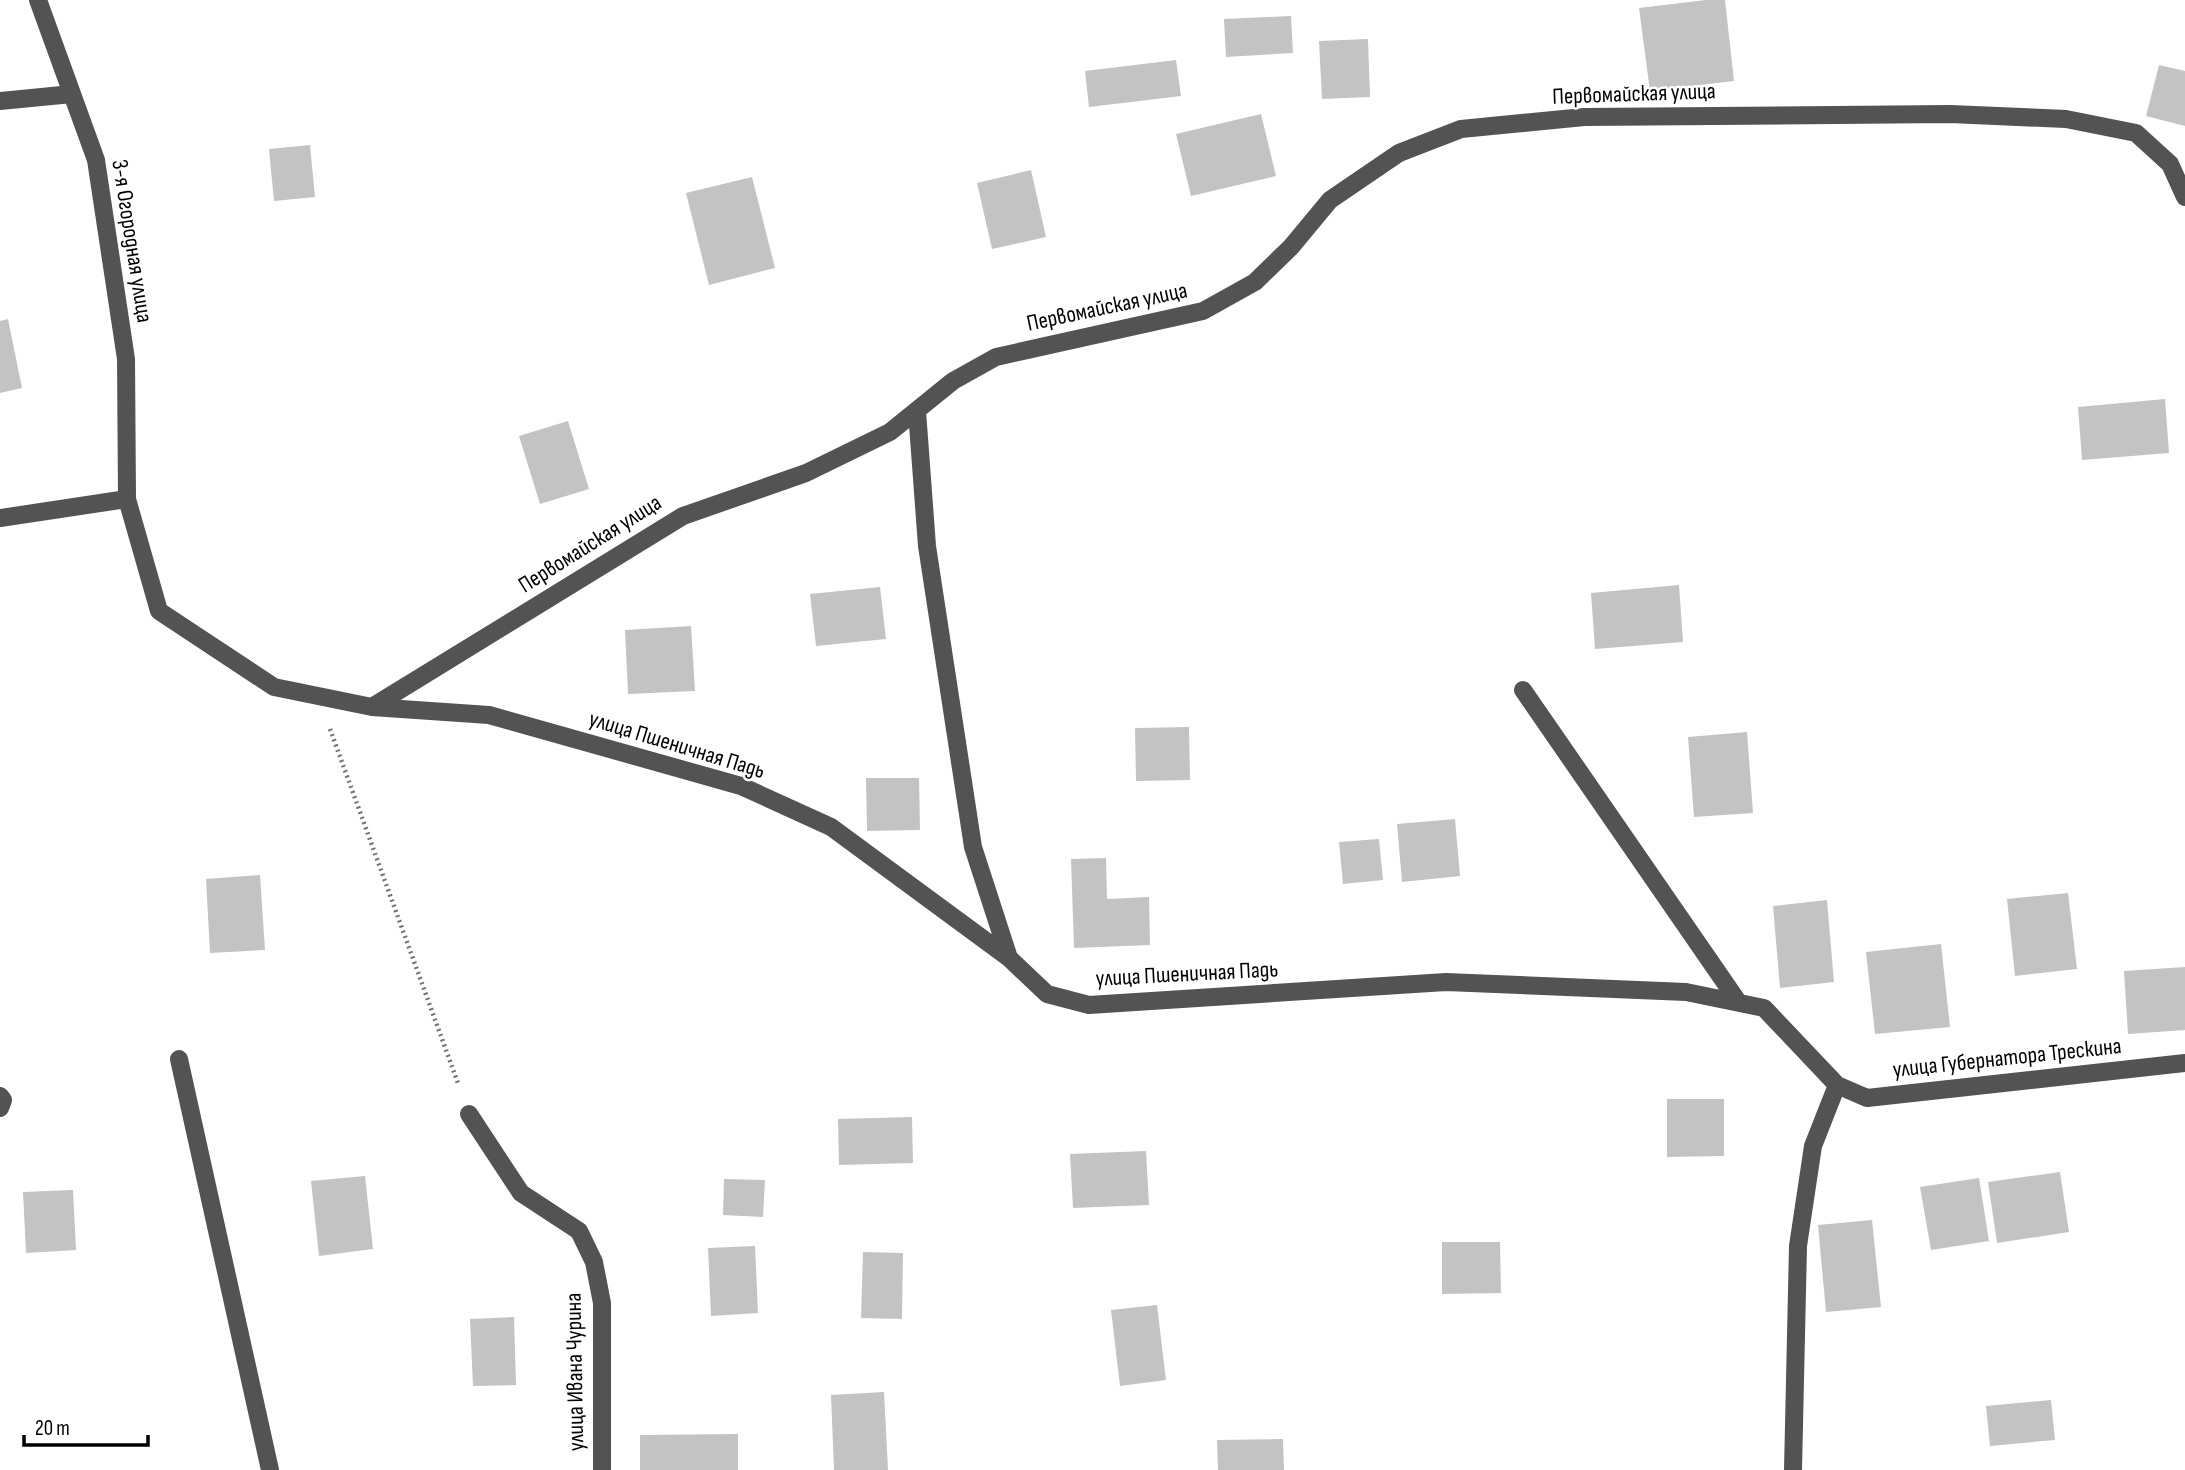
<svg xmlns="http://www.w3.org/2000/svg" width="2185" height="1470" font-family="'Sofia Sans Condensed',sans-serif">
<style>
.building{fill:#c3c3c3}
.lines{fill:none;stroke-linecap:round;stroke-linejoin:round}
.path{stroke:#757575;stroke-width:4.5;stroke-dasharray:2 3.5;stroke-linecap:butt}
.minor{stroke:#535353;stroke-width:18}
.labels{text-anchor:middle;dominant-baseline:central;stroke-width:5;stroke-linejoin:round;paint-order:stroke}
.street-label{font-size:23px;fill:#000;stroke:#fff}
</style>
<rect width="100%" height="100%" fill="#fff"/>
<path class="building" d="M 1706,0 L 1725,0 L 1734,81 L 1650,91 L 1639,8 Z
M 1291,16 L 1293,53 L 1226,57 L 1224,19 Z
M 1368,39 L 1370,97 L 1322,99 L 1319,41 Z
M 1176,60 L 1181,96 L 1089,107 L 1085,71 Z
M 2159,65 L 2185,71 L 2185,126 L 2146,116 Z
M 1261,114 L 1276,176 L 1191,196 L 1176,134 Z
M 310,145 L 315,197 L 274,201 L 269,149 Z
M 1031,170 L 1046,237 L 992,249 L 977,183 Z
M 752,177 L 775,268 L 709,285 L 686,193 Z
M 8,319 L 22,388 L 0,393 L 0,321 Z
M 2165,399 L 2169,453 L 2082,460 L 2078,407 Z
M 568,421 L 589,489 L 540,504 L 519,436 Z
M 1679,585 L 1683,642 L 1595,649 L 1591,593 Z
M 880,587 L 886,639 L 816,646 L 810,594 Z
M 691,626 L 695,691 L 628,694 L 625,630 Z
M 1189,727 L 1190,780 L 1136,781 L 1135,728 Z
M 1747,732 L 1753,813 L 1694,817 L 1688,737 Z
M 866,778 L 919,778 L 920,830 L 867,831 Z
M 1455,819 L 1460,876 L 1402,882 L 1397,824 Z
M 1379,839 L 1383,880 L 1343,884 L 1339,842 Z
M 1106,858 L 1107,899 L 1149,897 L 1150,945 L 1074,948 L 1071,859 Z
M 260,875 L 265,950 L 210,953 L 206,879 Z
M 2068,893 L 2077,969 L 2015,976 L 2007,899 Z
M 1827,900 L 1834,982 L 1780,988 L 1773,906 Z
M 1941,944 L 1950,1027 L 1875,1034 L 1866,952 Z
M 2185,967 L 2185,1030 L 2128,1034 L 2124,971 Z
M 1667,1099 L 1724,1099 L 1724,1156 L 1667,1157 Z
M 912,1117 L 913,1163 L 839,1165 L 838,1119 Z
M 1146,1151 L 1149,1205 L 1073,1208 L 1070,1154 Z
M 2060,1172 L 2069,1232 L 1997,1243 L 1988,1182 Z
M 365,1176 L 373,1249 L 319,1256 L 311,1181 Z
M 1979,1178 L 1989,1241 L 1931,1250 L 1920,1187 Z
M 724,1179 L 765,1180 L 763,1217 L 723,1215 Z
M 73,1190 L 76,1250 L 26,1253 L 23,1192 Z
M 1872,1220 L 1881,1307 L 1826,1312 L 1818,1225 Z
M 1442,1242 L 1500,1242 L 1501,1293 L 1442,1294 Z
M 755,1246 L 758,1313 L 711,1316 L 708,1248 Z
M 863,1252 L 903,1253 L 902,1319 L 861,1318 Z
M 1157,1305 L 1166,1380 L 1120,1386 L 1111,1310 Z
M 514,1317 L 516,1385 L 473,1386 L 470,1319 Z
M 884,1392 L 888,1470 L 834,1470 L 831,1395 Z
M 2051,1400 L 2055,1440 L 1990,1446 L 1986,1406 Z
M 738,1434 L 738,1470 L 640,1470 L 640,1435 Z
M 1283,1439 L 1284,1470 L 1218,1470 L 1217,1440 Z"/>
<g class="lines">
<path class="path" d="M 330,729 L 459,1086"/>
<path class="minor" d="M 38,0 L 96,160 L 126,359 L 127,499 L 159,611 L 274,687 L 372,707 L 489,715 L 741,786 L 831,827 L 1009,958 L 1047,994 L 1089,1005 L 1446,982 L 1686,992 L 1764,1008 L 1837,1085 L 1867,1098 L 2185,1063
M 0,101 L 72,94
M 917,411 L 927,546 L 973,847 L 1009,958
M 0,518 L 127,499
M 1523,690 L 1739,1003
M 372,707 L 683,516 L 806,473 L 890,432 L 953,381 L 996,357 L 1203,311 L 1255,282 L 1291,247 L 1330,200 L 1399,153 L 1461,129 L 1584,117 L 1950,114 L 2066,119 L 2136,133 L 2170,164 L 2185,197
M 179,1059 L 270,1470
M 0,1096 L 3,1100 L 0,1108
M 469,1114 L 521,1193 L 579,1231 L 594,1262 L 602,1303 L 602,1470
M 1793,1470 L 1798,1246 L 1813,1146 L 1837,1085"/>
</g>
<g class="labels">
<g class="street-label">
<text transform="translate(1634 94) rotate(-2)">Первомайская улица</text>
<text transform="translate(132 241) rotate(81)">3-я Огородная улица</text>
<text transform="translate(1107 307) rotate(-12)">Первомайская улица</text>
<text transform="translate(590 544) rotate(-32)">Первомайская улица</text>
<text transform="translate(677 745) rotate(17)">улица Пшеничная Падь</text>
<text transform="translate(1187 974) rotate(-3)">улица Пшеничная Падь</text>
<text transform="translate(2007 1058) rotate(-6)">улица Губернатора Трескина</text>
<text transform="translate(575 1372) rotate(-91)">улица Ивана Чурина</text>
</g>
</g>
<path d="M24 1435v10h124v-10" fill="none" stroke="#000000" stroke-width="3.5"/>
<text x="35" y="1435" font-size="21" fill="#000000" stroke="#ffffff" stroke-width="5" paint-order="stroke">20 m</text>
</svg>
